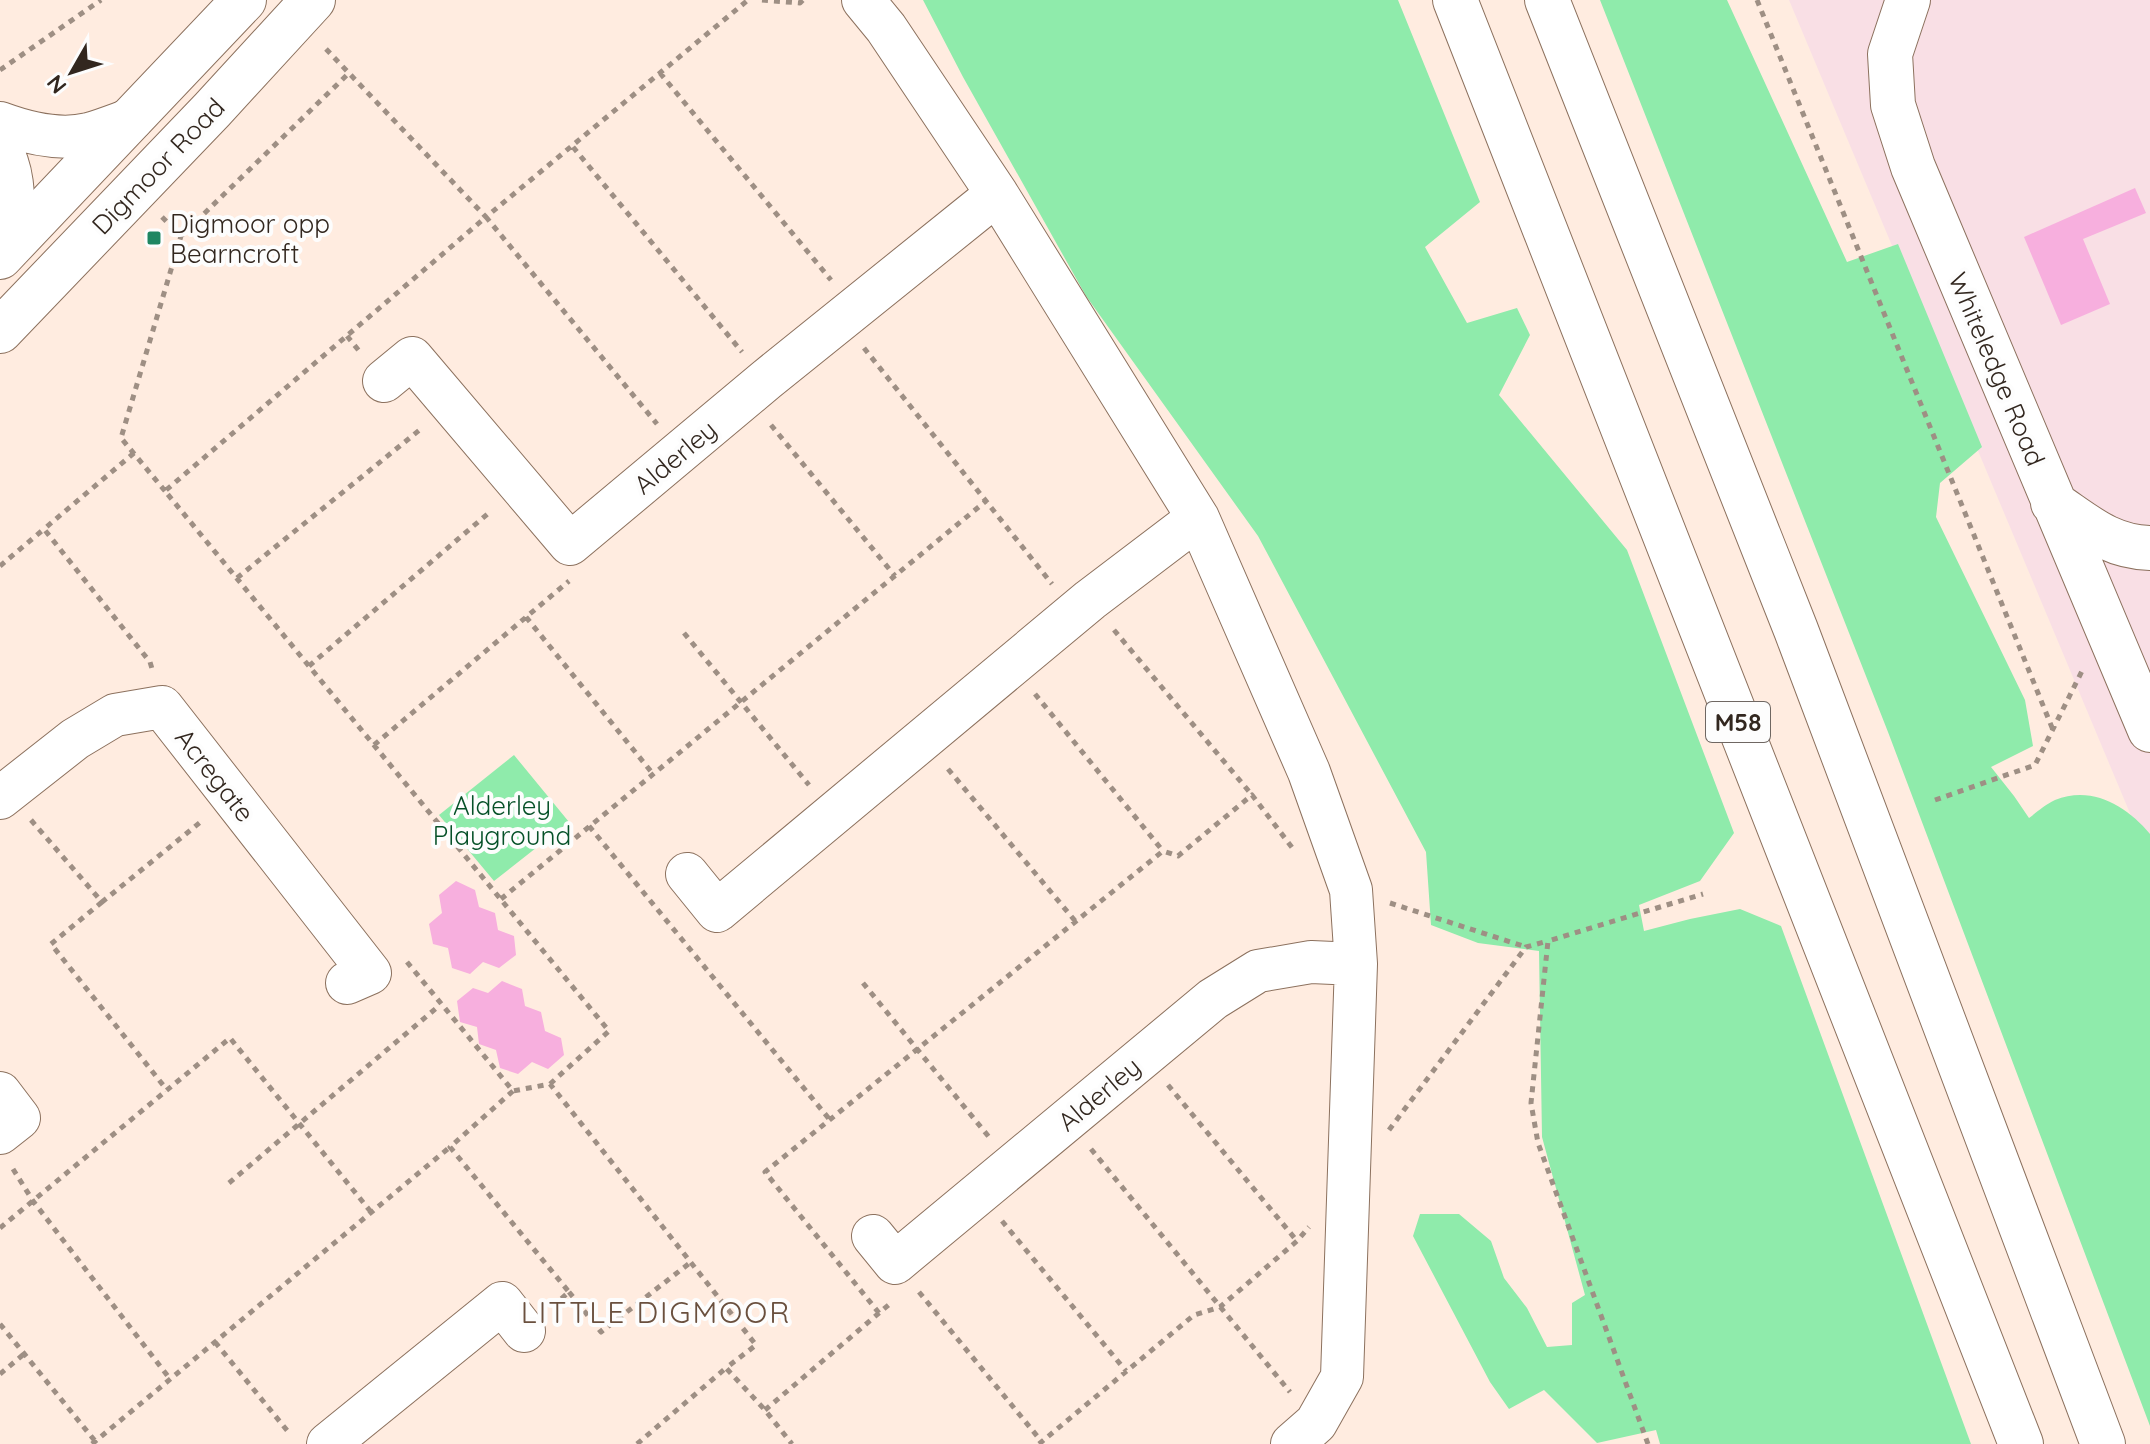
<svg xmlns="http://www.w3.org/2000/svg" width="2150" height="1444" font-family="Quicksand,sans-serif">
<style>
.industrial{fill:#f9dfe5}
.green{fill:#8febab}
.building{fill:#f7afde}
.lines{fill:none;stroke-linecap:round;stroke-linejoin:round}
.minor-casing{stroke:#8c715e;stroke-width:44}
.tertiary-casing{stroke:#8c715e;stroke-width:46}
.motorway-casing{stroke:#8c715e;stroke-width:46}
.path{stroke:#9e8f84;stroke-width:5;stroke-dasharray:6 6;stroke-linecap:butt}
.minor{stroke:#fff;stroke-width:42}
.tertiary{stroke:#fff;stroke-width:44}
.motorway{stroke:#fff;stroke-width:44}
.poi-dot{fill:#1f8661;stroke:#fdfdfd;stroke-width:3}
.labels{text-anchor:middle;dominant-baseline:central;stroke-width:8;stroke-linejoin:round;paint-order:stroke}
.shield{fill:#fdfdfd;stroke:#6f6762;stroke-width:2}
.shield-label{font-size:24px;font-weight:bold;fill:#32271f}
.street-label{font-size:26px;fill:#32271f;stroke:#fdfdfd}
.poi-label{font-size:26px;fill:#32271f;stroke:#fdfdfd;text-anchor:start}
.park-label{font-size:26px;fill:#065128;stroke:#fdfdfd}
.quarter-label{font-size:30px;letter-spacing:2px;fill:#6a503e;stroke:#fdfdfd}
</style>
<rect width="100%" height="100%" fill="#ffece0"/>
<path class="industrial" d="M 1789,0 L 2150,0 L 2150,861 Z"/>
<path class="green" d="M 923,0 L 1398,0 L 1480,202 L 1425,247 L 1467,323 L 1517,308 L 1530,335 L 1499,395 L 1627,550 L 1734,833 L 1700,881 L 1639,905 L 1644,931 L 1690,919 L 1740,909 L 1781,926 L 1971,1444 L 1660,1444 L 1656,1430 L 1597,1443 L 1544,1390 L 1509,1409 L 1490,1382 L 1413,1236 L 1420,1214 L 1459,1214 L 1491,1241 L 1504,1278 L 1527,1308 L 1547,1347 L 1572,1345 L 1572,1303 L 1585,1295 L 1542,1137 L 1539,951 L 1478,943 L 1431,925 L 1426,852 L 1258,536 L 1086,296 L 963,77 Z
M 1600,0 L 1727,0 L 1847,262 L 1898,244 L 1982,447 L 1940,483 L 1936,517 L 2025,700 L 2033,746 L 1991,767 L 2014,796 L 2029,818 C 2037,812 2046,804 2055,800 C 2092,785 2127,806 2150,834 L 2150,1426 L 1888,732 Z
M 514,755 L 569,822 L 494,881 L 439,815 Z"/>
<path class="building" d="M 2135,188 L 2146,213 L 2083,239 L 2110,304 L 2061,325 L 2024,237 Z
M 456,881 L 475,890 L 479,907 L 495,913 L 498,930 L 514,936 L 516,955 L 499,968 L 483,962 L 470,974 L 452,968 L 448,948 L 433,944 L 429,924 L 442,913 L 439,895 Z
M 502,981 L 522,989 L 525,1006 L 541,1012 L 545,1031 L 561,1038 L 564,1055 L 548,1069 L 532,1062 L 518,1074 L 500,1068 L 496,1050 L 479,1044 L 477,1027 L 460,1022 L 457,1001 L 473,988 L 488,993 Z"/>
<g class="lines">
<defs>
<path id="minor" d="M 863,0 L 886,28 L 997,194 L 1198,518 L 1309,772 L 1351,890 L 1356,964 L 1342,1377 L 1316,1423 L 1292,1444
M 0,123 C 27,133 60,141 89,134 C 103,130 118,124 132,119
M 0,147 C 12,167 16,197 10,219 C 8,227 3,235 0,244
M 384,381 L 412,358 L 570,544 L 766,380 L 997,194
M 0,798 L 75,739 L 115,715 L 162,707 L 370,973 L 347,983
M 687,874 L 717,911 L 1090,600 L 1198,518
M 0,1093 L 19,1118 L 0,1133
M 873,1236 L 895,1263 L 1213,999 L 1258,971 L 1311,962 L 1356,964
M 328,1444 L 502,1303 L 524,1331"/>
<path id="tertiary" d="M 1908,0 L 1890,54 L 1893,105 L 1913,167 L 2150,730
M 0,257 L 244,0
M 0,331 L 212,110 L 313,0
M 2053,503 C 2086,525 2109,547 2150,548"/>
<path id="motorway" d="M 1455,0 L 2021,1444
M 1547,0 L 1796,630 L 2103,1444"/>
</defs>
<use href="#minor" class="minor-casing"/>
<use href="#tertiary" class="tertiary-casing"/>
<use href="#motorway" class="motorway-casing"/>
<path class="path" d="M 762,0 L 800,3 L 803,0
M 1757,0 L 2053,730
M 326,49 L 486,217 L 748,0
M 0,70 L 101,0
M 660,73 L 831,280
M 573,147 L 742,352
M 162,217 L 181,236
M 347,336 L 360,352
M 864,348 L 1052,584
M 771,425 L 895,576
M 134,453 L 44,529 L 150,662 L 153,672
M 165,491 L 121,438 L 181,236 L 349,73
M 0,566 L 44,529
M 237,578 L 422,428
M 526,617 L 653,774
M 1114,630 L 1252,795
M 684,633 L 809,785
M 309,666 L 491,511
M 1035,694 L 1163,851
M 374,745 L 569,581
M 948,769 L 1076,922
M 1935,800 L 2035,765 L 2082,671
M 31,820 L 102,902 L 203,820
M 589,826 L 830,1120
M 501,899 L 986,501
M 102,902 L 51,944 L 167,1090
M 1390,903 L 1526,947
M 407,962 L 513,1091 L 550,1084 L 756,1345 L 726,1368 L 765,1410 L 792,1444
M 863,983 L 989,1137
M 550,1084 L 609,1031 L 165,491 L 486,217 L 657,424
M 1168,1085 L 1297,1241
M 513,1091 L 450,1147 L 569,1292 L 552,1307
M 1389,1130 L 1526,947 L 1548,941
M 1091,1149 L 1290,1392
M 13,1169 L 33,1201 L 170,1379
M 229,1183 L 440,1005
M 1002,1221 L 1126,1371
M 0,1228 L 230,1038 L 371,1212
M 569,1292 L 601,1332 L 691,1262
M 919,1292 L 1042,1442
M 879,1313 L 765,1172 L 1163,851 L 1178,856 L 1252,795 L 1294,850
M 0,1324 L 95,1441
M 215,1342 L 290,1434
M 0,1374 L 24,1354
M 765,1410 L 892,1302
M 92,1444 L 450,1147
M 637,1444 L 726,1368
M 1039,1444 L 1194,1315 L 1220,1307 L 1297,1241 L 1309,1227
M 1648,1444 L 1538,1143 L 1531,1103 L 1548,941 L 1703,894"/>
<use href="#minor" class="minor"/>
<use href="#tertiary" class="tertiary"/>
<use href="#motorway" class="motorway"/>
</g>
<rect class="poi-dot" x="146" y="230" width="16" height="16" rx="4"/>
<g class="labels">
<rect class="shield" x="1706" y="702" width="64" height="40" rx="6"/>
<g class="shield-label">
<text x="1738" y="722">M58</text>
</g>
<g class="street-label">
<text transform="translate(158 166) rotate(-46)">Digmoor Road</text>
<text transform="translate(1997 369) rotate(67)">Whiteledge Road</text>
<text transform="translate(675 457) rotate(-40)">Alderley</text>
<text transform="translate(215 775) rotate(52)">Acregate</text>
<text transform="translate(1099 1094) rotate(-40)">Alderley</text>
</g>
<g class="poi-label">
<text x="170" y="223">Digmoor opp<tspan x="170" dy="30">Bearncroft</tspan></text>
</g>
<g class="park-label">
<text x="502" y="805">Alderley<tspan x="502" dy="30">Playground</tspan></text>
</g>
<g class="quarter-label">
<text x="656" y="1312">LITTLE DIGMOOR</text>
</g>
</g>
<g transform="translate(72 72) rotate(231)" stroke="#fdfdfd" stroke-width="6" paint-order="stroke">
<path d="M0-6L14 30L0 20L-14 30Z" fill="#32271f"/>
<text y="-12" font-size="22" font-weight="bold" text-anchor="middle" fill="#32271f">N</text>
</g>
</svg>
